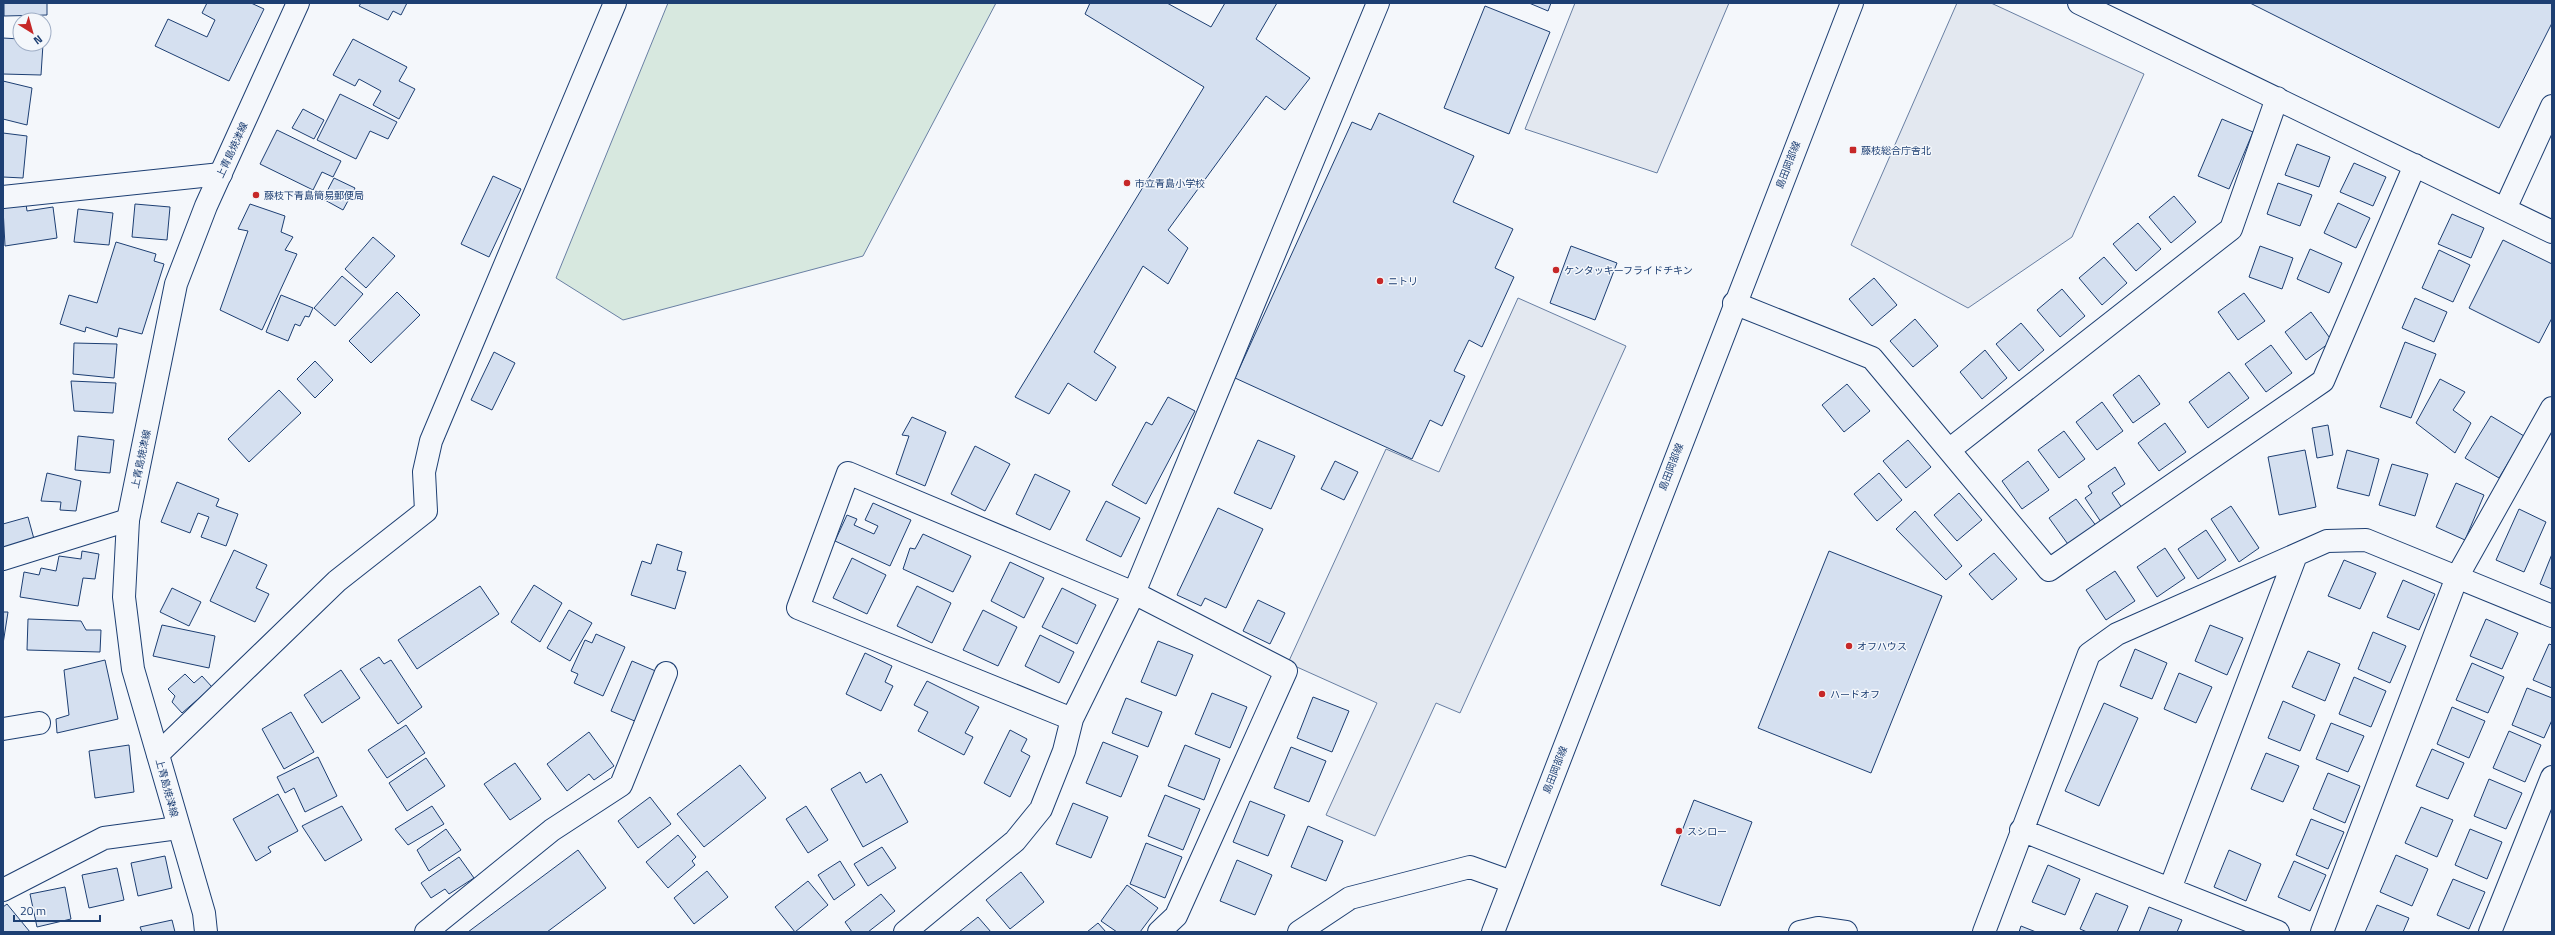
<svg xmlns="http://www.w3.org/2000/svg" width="2555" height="935" font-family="'Titillium Web','Noto Sans JP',sans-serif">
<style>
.green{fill:#d7e8df;stroke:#687fa3}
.parking{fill:#e3e8f0;stroke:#687fa3}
.building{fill:#d5e0f0;stroke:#1d3f73}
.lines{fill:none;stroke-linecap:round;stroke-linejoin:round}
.minor-casing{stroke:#1d3f73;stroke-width:24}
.secondary-casing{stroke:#1d3f73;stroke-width:24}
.minor{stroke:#f4f7fb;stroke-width:22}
.secondary{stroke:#f4f7fb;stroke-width:22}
.poi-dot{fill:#c62828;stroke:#f4f7fb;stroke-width:1.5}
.labels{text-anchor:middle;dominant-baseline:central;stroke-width:3;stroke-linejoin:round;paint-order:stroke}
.street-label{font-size:10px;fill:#1d3f73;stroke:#f4f7fb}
.poi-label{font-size:10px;fill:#1d3f73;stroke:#f4f7fb;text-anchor:start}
</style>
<rect width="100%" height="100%" fill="#f4f7fb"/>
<path class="green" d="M 668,3 L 996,3 L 863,256 L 623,320 L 556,278 Z"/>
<path class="parking" d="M 1575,3 L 1729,3 L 1657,173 L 1525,129 Z
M 1957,3 L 1991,3 L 2144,74 L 2072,237 L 1968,308 L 1851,245 Z
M 1518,298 L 1626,346 L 1460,713 L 1436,703 L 1375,836 L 1326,815 L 1377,703 L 1288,663 L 1386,449 L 1439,472 Z"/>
<path class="building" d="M 4,3 L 47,3 L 47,15 L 4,16 Z
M 207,3 L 251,3 L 264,9 L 229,81 L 155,46 L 168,19 L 207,37 L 215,20 L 202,13 Z
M 361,3 L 407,3 L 401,15 L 393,11 L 388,20 L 359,6 Z
M 1090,3 L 1167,3 L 1211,27 L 1225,3 L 1277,3 L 1256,39 L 1310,78 L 1285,110 L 1266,96 L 1168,230 L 1188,248 L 1168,284 L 1143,266 L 1094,352 L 1116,367 L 1096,401 L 1068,383 L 1049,414 L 1015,397 L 1204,87 L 1085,14 Z
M 1529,3 L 1551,3 L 1548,11 Z
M 2250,3 L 2552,3 L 2552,23 L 2499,128 Z
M 1485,6 L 1550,32 L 1509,134 L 1444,108 Z
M 3,38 L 20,39 L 20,44 L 43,44 L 41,75 L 3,74 Z
M 353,39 L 407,67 L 399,81 L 415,89 L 399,119 L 373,105 L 381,91 L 359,79 L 355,86 L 333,75 Z
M 3,81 L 32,88 L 27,125 L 3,119 Z
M 340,94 L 397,122 L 388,139 L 370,131 L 356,159 L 317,140 Z
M 303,109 L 324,120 L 314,139 L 292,128 Z
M 1379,113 L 1474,156 L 1453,202 L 1513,229 L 1495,268 L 1514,277 L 1482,347 L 1469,340 L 1454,371 L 1465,376 L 1442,426 L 1430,420 L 1412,459 L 1235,378 L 1352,122 L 1371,130 Z
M 2222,119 L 2253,132 L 2229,189 L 2198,176 Z
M 277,130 L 341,161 L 333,177 L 322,172 L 313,190 L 260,164 Z
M 3,133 L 27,136 L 23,178 L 3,177 Z
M 2297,144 L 2330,157 L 2319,187 L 2285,175 Z
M 2354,163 L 2386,177 L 2373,206 L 2340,192 Z
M 493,176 L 521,189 L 489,257 L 461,244 Z
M 334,178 L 355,188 L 343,210 L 323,199 Z
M 2278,183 L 2312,195 L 2300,226 L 2267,214 Z
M 2174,196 L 2196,222 L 2171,243 L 2149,217 Z
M 2338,203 L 2370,218 L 2356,248 L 2324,233 Z
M 26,204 L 27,211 L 53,207 L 57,238 L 5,246 L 3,208 Z
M 135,204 L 170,207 L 167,240 L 132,237 Z
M 250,204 L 285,216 L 281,232 L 293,237 L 285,250 L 297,254 L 262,330 L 220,310 L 248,231 L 238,229 Z
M 78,209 L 113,213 L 109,245 L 74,242 Z
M 2452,214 L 2484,228 L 2471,258 L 2438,244 Z
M 2138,223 L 2161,249 L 2136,271 L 2113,244 Z
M 373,237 L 395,256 L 366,288 L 345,269 Z
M 2503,240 L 2552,264 L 2552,318 L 2539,343 L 2469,308 Z
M 116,242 L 156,254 L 154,261 L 164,264 L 142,334 L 119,328 L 117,337 L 86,327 L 85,332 L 60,324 L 69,295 L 97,303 Z
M 1571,246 L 1617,263 L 1595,320 L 1550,303 Z
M 2260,246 L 2293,258 L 2282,289 L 2249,277 Z
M 2310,249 L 2342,263 L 2329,293 L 2297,279 Z
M 2439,250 L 2470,265 L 2453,302 L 2422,288 Z
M 2104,257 L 2127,283 L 2102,305 L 2079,278 Z
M 342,276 L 363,294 L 335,326 L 314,308 Z
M 1874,278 L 1897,305 L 1872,326 L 1849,299 Z
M 2062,289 L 2085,316 L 2060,337 L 2037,310 Z
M 397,292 L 420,315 L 371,363 L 349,341 Z
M 2244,293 L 2265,321 L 2238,340 L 2218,312 Z
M 281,295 L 313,308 L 309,317 L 305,316 L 300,326 L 295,324 L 288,341 L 266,332 Z
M 2415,298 L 2447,312 L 2434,342 L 2402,328 Z
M 2311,312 L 2332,341 L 2306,360 L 2285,332 Z
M 1915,319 L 1938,346 L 1913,367 L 1890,341 Z
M 2021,323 L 2044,350 L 2019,371 L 1996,344 Z
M 2405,342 L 2436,354 L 2411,418 L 2380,407 Z
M 74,343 L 117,344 L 114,378 L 73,374 Z
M 2271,345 L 2292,373 L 2266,392 L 2245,364 Z
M 1985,350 L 2007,378 L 1982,399 L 1960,372 Z
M 494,352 L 515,363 L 492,410 L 471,400 Z
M 315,361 L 333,380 L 315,398 L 297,379 Z
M 2229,372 L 2249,398 L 2208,428 L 2189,402 Z
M 2139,375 L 2160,404 L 2133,423 L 2113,395 Z
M 2440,379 L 2465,392 L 2453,410 L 2471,423 L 2455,453 L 2416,423 Z
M 71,381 L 116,383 L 113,413 L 74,411 Z
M 1847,384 L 1870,411 L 1844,432 L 1822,405 Z
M 279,390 L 301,413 L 249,462 L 228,439 Z
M 1168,397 L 1195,411 L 1146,504 L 1112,485 L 1146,422 L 1152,425 Z
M 2102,402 L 2123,431 L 2097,450 L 2076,422 Z
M 2491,416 L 2524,436 L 2499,478 L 2465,458 Z
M 912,417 L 946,432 L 925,486 L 896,474 L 909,436 L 902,435 Z
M 2165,423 L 2186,452 L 2159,471 L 2138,443 Z
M 2328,425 L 2333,455 L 2317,458 L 2312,428 Z
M 2064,431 L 2085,459 L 2059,478 L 2038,450 Z
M 78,436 L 114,440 L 110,473 L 75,470 Z
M 1258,440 L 1295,456 L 1271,509 L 1234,493 Z
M 1908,440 L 1931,467 L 1906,488 L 1883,461 Z
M 975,446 L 1010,464 L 985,511 L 951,494 Z
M 2305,450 L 2316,507 L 2279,515 L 2268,457 Z
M 2347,450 L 2379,459 L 2369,496 L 2337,488 Z
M 1335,461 L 1358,472 L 1344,500 L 1321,489 Z
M 2028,461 L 2049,490 L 2022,509 L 2002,481 Z
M 2392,464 L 2428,474 L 2415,516 L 2379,505 Z
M 2115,467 L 2125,484 L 2112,493 L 2122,508 L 2101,522 L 2085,498 L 2092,493 L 2088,486 Z
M 47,473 L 81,481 L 76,511 L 60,510 L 61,502 L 41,501 Z
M 1879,473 L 1902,500 L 1877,521 L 1854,494 Z
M 1035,474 L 1070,491 L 1050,530 L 1016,514 Z
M 177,482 L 219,499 L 216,506 L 238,514 L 226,546 L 201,537 L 209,517 L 198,513 L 190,533 L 161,522 Z
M 2456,483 L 2484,495 L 2465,540 L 2436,527 Z
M 1959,493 L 1982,520 L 1957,541 L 1934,515 Z
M 2076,499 L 2097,527 L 2070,547 L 2049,518 Z
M 1106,501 L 1140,518 L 1121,557 L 1086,540 Z
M 873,503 L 911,520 L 890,566 L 835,541 L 847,515 L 857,519 L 854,525 L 874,534 L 878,526 L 865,520 Z
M 2231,506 L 2259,548 L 2239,562 L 2211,519 Z
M 1218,508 L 1263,529 L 1226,608 L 1205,598 L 1201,606 L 1177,595 Z
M 2519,509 L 2546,522 L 2524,572 L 2496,560 Z
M 1915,511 L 1962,566 L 1946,580 L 1896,529 Z
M 28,517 L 34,539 L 3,548 L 3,524 Z
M 2206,530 L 2226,560 L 2198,579 L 2178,549 Z
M 923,534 L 971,556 L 953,592 L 903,569 L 910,548 L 915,549 Z
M 657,544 L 682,552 L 677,570 L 686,572 L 675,609 L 631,595 L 642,561 L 651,564 Z
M 2165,548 L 2185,578 L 2157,597 L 2137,567 Z
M 234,550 L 267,565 L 256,588 L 269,594 L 255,622 L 210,601 Z
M 82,551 L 99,554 L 95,579 L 83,578 L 78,606 L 20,597 L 24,572 L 39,575 L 41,568 L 56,571 L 59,556 L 81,559 Z
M 1829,551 L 1942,596 L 1871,773 L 1758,728 Z
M 1994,553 L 2017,579 L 1992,600 L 1969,574 Z
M 2552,554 L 2552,589 L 2540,584 Z
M 852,558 L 886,575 L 867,614 L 833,598 Z
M 2344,560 L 2376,573 L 2360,609 L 2328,596 Z
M 1010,562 L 1044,578 L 1024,618 L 991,601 Z
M 2115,571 L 2135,601 L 2106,620 L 2086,590 Z
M 2403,580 L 2435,594 L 2419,630 L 2387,617 Z
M 534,585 L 562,603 L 540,642 L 511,622 Z
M 480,586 L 499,614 L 417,669 L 398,640 Z
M 917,586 L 951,603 L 932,643 L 897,626 Z
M 172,588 L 201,602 L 189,626 L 160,612 Z
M 1062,588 L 1096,605 L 1077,644 L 1042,627 Z
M 1258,600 L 1285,613 L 1270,644 L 1243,631 Z
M 569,610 L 592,623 L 570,661 L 547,648 Z
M 983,610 L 1017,627 L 998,666 L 963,650 Z
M 3,612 L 8,612 L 3,644 Z
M 28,619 L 81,621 L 86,630 L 101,630 L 100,652 L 27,650 Z
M 2486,619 L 2518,633 L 2502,669 L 2470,656 Z
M 162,625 L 215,636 L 209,668 L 153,656 Z
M 2210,625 L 2243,638 L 2227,675 L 2195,661 Z
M 2373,632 L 2406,646 L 2390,683 L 2358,669 Z
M 596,634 L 625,647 L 603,696 L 574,683 L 578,674 L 571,671 L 585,640 L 592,643 Z
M 1040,635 L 1074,652 L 1059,683 L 1025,666 Z
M 1158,641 L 1193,655 L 1176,696 L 1141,682 Z
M 2549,644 L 2552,645 L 2552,688 L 2533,680 Z
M 2135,649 L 2167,663 L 2152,699 L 2120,686 Z
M 2308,651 L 2340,664 L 2325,701 L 2292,687 Z
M 865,653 L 892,666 L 885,682 L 893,686 L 881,711 L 846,694 Z
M 379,657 L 384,664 L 391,660 L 422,707 L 398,724 L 360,669 Z
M 105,660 L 118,719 L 57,733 L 56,719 L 69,715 L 64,670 Z
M 632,661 L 658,672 L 637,722 L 611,711 Z
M 2472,663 L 2504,677 L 2488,713 L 2456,700 Z
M 341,670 L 360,698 L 322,723 L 304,695 Z
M 2179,673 L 2212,687 L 2196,723 L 2164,709 Z
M 185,674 L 194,683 L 202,676 L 212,687 L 182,713 L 172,702 L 175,696 L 168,689 Z
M 2354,677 L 2386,691 L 2371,727 L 2339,714 Z
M 927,681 L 979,707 L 965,733 L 973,737 L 964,755 L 918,731 L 928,712 L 914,705 Z
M 2527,688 L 2552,698 L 2552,720 L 2544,738 L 2512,725 Z
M 1212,693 L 1247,707 L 1230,748 L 1195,734 Z
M 1313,697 L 1349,711 L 1332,752 L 1297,738 Z
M 1126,698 L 1162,712 L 1148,747 L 1112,733 Z
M 2283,701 L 2315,715 L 2300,751 L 2268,738 Z
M 2104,703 L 2138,718 L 2099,806 L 2065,791 Z
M 2452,707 L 2485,721 L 2469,758 L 2437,744 Z
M 291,712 L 314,752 L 284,769 L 262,729 Z
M 2331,723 L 2364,736 L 2348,772 L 2316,759 Z
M 406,725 L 425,753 L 387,778 L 368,750 Z
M 1010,730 L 1027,739 L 1021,751 L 1030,756 L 1010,797 L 984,783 Z
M 2509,731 L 2541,745 L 2525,782 L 2493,768 Z
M 589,732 L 614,766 L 594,780 L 589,774 L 567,791 L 547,764 Z
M 1103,742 L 1138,756 L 1121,797 L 1086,783 Z
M 129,745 L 134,792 L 95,798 L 89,751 Z
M 1185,745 L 1220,759 L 1204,800 L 1168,786 Z
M 1291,747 L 1326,761 L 1309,802 L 1274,788 Z
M 2432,749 L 2464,763 L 2448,799 L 2416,786 Z
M 2266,753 L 2299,766 L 2283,802 L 2251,789 Z
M 318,757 L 337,796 L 305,812 L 294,788 L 285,793 L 277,777 Z
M 426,758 L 445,786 L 407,811 L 389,783 Z
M 515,763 L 541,799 L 510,820 L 484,784 Z
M 740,765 L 766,798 L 704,847 L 677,814 Z
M 860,772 L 866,783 L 881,774 L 908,822 L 863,847 L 831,789 Z
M 2328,773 L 2360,786 L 2345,823 L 2313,809 Z
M 2489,779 L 2522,793 L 2506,829 L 2474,816 Z
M 278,794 L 298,831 L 268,847 L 271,852 L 256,861 L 233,819 Z
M 1165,795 L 1200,809 L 1183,850 L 1148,836 Z
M 650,797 L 671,824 L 638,848 L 618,821 Z
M 1694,800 L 1752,822 L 1720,906 L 1661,885 Z
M 1250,801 L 1285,815 L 1268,856 L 1233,842 Z
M 1073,803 L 1108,817 L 1091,858 L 1056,844 Z
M 342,806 L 362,840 L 325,861 L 302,826 Z
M 432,806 L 444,824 L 408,845 L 395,829 Z
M 806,806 L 828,840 L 808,853 L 786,819 Z
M 2421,807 L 2453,820 L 2437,857 L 2405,843 Z
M 2311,819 L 2344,832 L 2328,869 L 2296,855 Z
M 1308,826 L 1343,841 L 1326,881 L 1291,867 Z
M 446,829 L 461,850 L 429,871 L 417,850 Z
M 2470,829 L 2502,842 L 2487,879 L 2455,865 Z
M 678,835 L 696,857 L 692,861 L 695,865 L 668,888 L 646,862 Z
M 1146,843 L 1182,857 L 1165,898 L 1130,884 Z
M 882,847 L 896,868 L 868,886 L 854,864 Z
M 578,850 L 606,888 L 547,932 L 468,932 Z
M 2229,850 L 2261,864 L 2246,901 L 2214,887 Z
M 2396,855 L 2428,869 L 2412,906 L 2380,892 Z
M 165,856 L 172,888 L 138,896 L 131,863 Z
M 459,857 L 474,878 L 449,894 L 445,889 L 431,898 L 421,883 Z
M 1237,860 L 1272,875 L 1255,915 L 1220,901 Z
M 840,861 L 855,885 L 834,900 L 818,875 Z
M 2294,861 L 2326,875 L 2310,911 L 2278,897 Z
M 2048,865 L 2080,879 L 2065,915 L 2032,902 Z
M 117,868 L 124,900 L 89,908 L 82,875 Z
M 707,871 L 728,897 L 694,924 L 674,898 Z
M 1021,872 L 1044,902 L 1010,929 L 986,900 Z
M 2453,879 L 2485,892 L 2469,929 L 2437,915 Z
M 808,881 L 828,905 L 795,932 L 775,907 Z
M 1127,885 L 1158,908 L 1140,932 L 1117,932 L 1101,921 Z
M 65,887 L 71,919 L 37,927 L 30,894 Z
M 2096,893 L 2128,906 L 2117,932 L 2087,932 L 2080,929 Z
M 881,894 L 895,911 L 868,932 L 852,932 L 845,922 Z
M 7,904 L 30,932 L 3,932 L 3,907 Z
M 2377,905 L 2409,918 L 2403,932 L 2365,932 Z
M 2149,907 L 2182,920 L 2177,932 L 2139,932 Z
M 978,917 L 991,932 L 959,932 Z
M 172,920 L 175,932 L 142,932 L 140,927 Z
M 1098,923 L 1106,932 L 1087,932 Z
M 2021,926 L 2036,932 L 2019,932 Z"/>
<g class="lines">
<defs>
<path id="minor" d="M 2079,3 L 2552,232
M 3,197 L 221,174
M 2505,209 L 2552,106
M 1734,303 L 1872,358 L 2049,570 L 2323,381 L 2415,165
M 1949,450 L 2231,229 L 2277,98
M 3,559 L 128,520
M 1072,719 L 798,608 L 848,473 L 1134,593 L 1286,671 L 1176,916 L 1159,932
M 3,729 L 39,723
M 158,754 L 337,581 L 426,511 L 424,472 L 431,441 L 615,3
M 2021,830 L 2278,932
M 2170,889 L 2296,555
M 3,890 L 104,838 L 178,828
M 426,932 L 552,830 L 621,785 L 666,673
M 905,932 L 1015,841 L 1041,809 L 1064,751 L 1072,719 L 1134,593 L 1378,3
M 1299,932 L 1350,898 L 1470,867 L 1512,882
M 1800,932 L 1818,928 L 1846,932
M 1984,932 L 2089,654 L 2117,634 L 2327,541 L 2366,540 L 2552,616
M 2322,932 L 2457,577 L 2552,408
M 2490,932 L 2552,777"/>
<path id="secondary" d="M 206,932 L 204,913 L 133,669 L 124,597 L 128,520 L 176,284 L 206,206 L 298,3
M 1493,932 L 1852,3"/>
</defs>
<use href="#minor" class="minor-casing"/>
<use href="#secondary" class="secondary-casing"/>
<use href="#minor" class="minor"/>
<use href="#secondary" class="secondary"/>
</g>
<g class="poi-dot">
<rect x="1849" y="146" width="8" height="8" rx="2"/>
<circle cx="1127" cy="183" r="4"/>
<circle cx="256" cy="195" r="4"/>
<circle cx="1556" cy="270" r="4"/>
<circle cx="1380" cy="281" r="4"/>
<circle cx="1849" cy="646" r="4"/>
<circle cx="1822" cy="694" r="4"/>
<circle cx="1679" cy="831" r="4"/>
</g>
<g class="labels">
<g class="street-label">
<text transform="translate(232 150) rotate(-65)">上青島焼津線</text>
<text transform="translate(1788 165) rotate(-69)">島田岡部線</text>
<text transform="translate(141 459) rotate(-78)">上青島焼津線</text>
<text transform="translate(1671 467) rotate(-69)">島田岡部線</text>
<text transform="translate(1555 770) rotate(-69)">島田岡部線</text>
<text transform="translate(167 788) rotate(75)">上青島焼津線</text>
</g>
<g class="poi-label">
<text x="1861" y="150">藤枝総合庁舎北</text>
<text x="1135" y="183">市立青島小学校</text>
<text x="264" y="195">藤枝下青島簡易郵便局</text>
<text x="1564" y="270">ケンタッキーフライドチキン</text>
<text x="1388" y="281">ニトリ</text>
<text x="1857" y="646">オフハウス</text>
<text x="1830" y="694">ハードオフ</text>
<text x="1687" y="831">スシロー</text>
</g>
</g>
<rect width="2555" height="935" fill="none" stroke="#1d3f73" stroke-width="8"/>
<g transform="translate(32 32) rotate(143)"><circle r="19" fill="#f4f7fb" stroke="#9eadc5"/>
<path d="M0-3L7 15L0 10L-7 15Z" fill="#c62828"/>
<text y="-6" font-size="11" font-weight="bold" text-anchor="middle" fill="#1d3f73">N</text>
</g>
<path d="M14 915v6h86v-6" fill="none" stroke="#1d3f73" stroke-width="2"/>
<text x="20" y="915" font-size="12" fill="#1d3f73" stroke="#f4f7fb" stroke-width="3" paint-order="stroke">20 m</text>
</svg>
